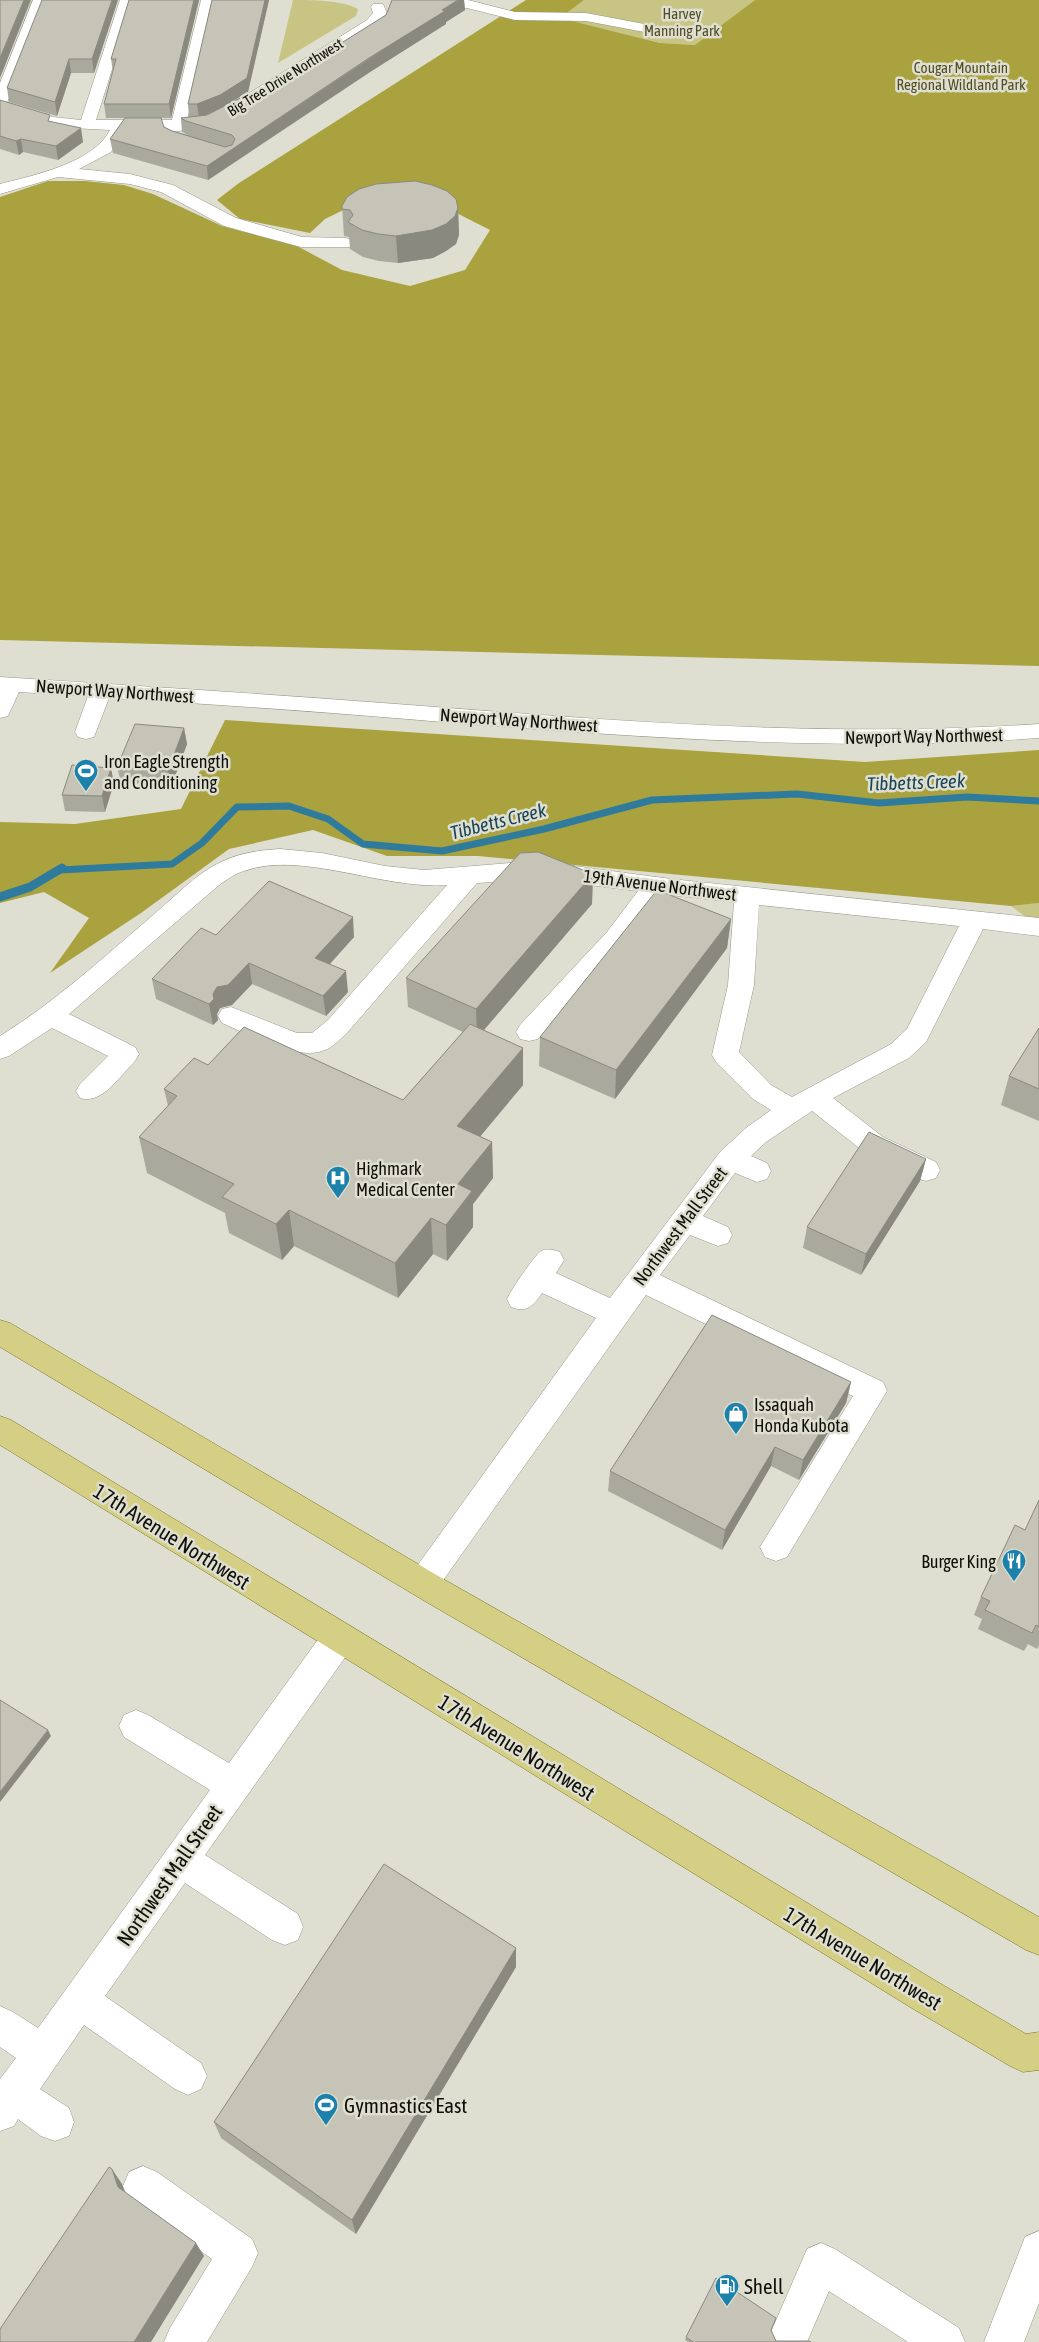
<svg xmlns="http://www.w3.org/2000/svg" width="1039" height="2342" font-family="'Asap Condensed',sans-serif">
<style>
.green{fill:#c8c484}
.forest{fill:#a9a23e}
.lines{fill:none;stroke-linecap:round;stroke-linejoin:round}
.stream-far1{stroke:#2f7b9d;stroke-width:7}
.stream{stroke:#2f7b9d;stroke-width:9}
.minor-casing{stroke:#969589;stroke-width:1}
.major-casing{stroke:#7d7725;stroke-width:1}
.minor{fill:#fff;fill-rule:evenodd}
.major{fill:#d4cf85;fill-rule:evenodd}
.wall{fill:#a9a99d}
.shaded-wall{fill:#8a8980}
.building{fill:#c5c4b7;stroke:#8a8980}
.labels{text-anchor:middle;dominant-baseline:central;stroke-width:5;stroke-linejoin:round;paint-order:stroke}
.far-park-label{font-size:15px;fill:#504d24;stroke:#dfdfd1}
.far-street-label{font-size:15px;fill:#10100b;stroke:#dfdfd1}
.street-label{font-size:18px;fill:#10100b;stroke:#dfdfd1}
.poi-label{font-size:18px;fill:#10100b;stroke:#dfdfd1;text-anchor:start}
.water-label{font-size:19px;font-style:italic;fill:#184459;stroke:#dfdfd1}
.near-street-label{font-size:21px;fill:#10100b;stroke:#dfdfd1}
.near-poi-label{font-size:21px;fill:#10100b;stroke:#dfdfd1;text-anchor:start}
</style>
<rect width="100%" height="100%" fill="#dfdfd1"/>
<path class="green" d="M 293,0 C 312,0 342,0 358,9 L 356,16 L 278,63 Z
M 584,0 L 755,0 L 696,45 L 660,43 L 559,18 Z
M 1039,903 L 1039,927 L 1011,906 Z"/>
<path class="forest" d="M 526,0 L 584,0 L 560,18 L 660,43 L 695,45 L 755,0 L 1039,0 L 1039,666 L 0,640 L 0,197 L 48,181 L 85,181 L 124,185 L 153,194 L 222,226 L 297,246 L 342,270 L 410,286 L 465,270 L 490,230 L 433,201 L 372,196 L 325,219 L 310,233 L 240,219 L 217,200 L 239,183 Z
M 225,720 L 865,762 L 1039,750 L 1039,903 L 1011,906 L 478,856 L 387,856 L 313,830 L 229,849 L 141,913 L 50,973 L 89,918 L 44,892 L 0,903 L 0,822 L 75,824 L 181,809 Z"/>
<g class="lines">
<path class="stream-far1" d="M 60,870 L 172,864 L 202,843 L 237,807 L 289,806 L 328,819 L 363,844 L 442,851 L 544,829 L 652,800 L 797,794 L 879,803 L 967,797 L 1039,801"/>
<path class="stream" d="M 0,897 L 30,887 L 62,868"/>
<defs>
<path id="minor" d="M 33,0 L 47,0 L 7,103 L 53,117 L 81,120 L 120,0 L 134,0 L 96,120 L 172,120 L 201,0 L 215,0 L 187,120 L 199,120 L 222,110 L 367,20 L 373,13 L 371,7 L 373,4 L 383,4 L 387,13 L 377,26 L 232,116 L 208,127 L 178,131 L 126,130 L 111,152 L 79,169 L 130,174 L 173,185 L 236,218 L 302,237 L 345,238 L 351,239 L 353,243 L 351,247 L 301,247 L 224,226 L 161,192 L 130,184 L 58,177 L 0,194 L 0,184 C 35,175 93,163 110,130 L 52,127 L 0,111 L 0,83 Z
M 440,0 L 468,0 L 515,12 L 586,13 L 676,30 L 683,34 L 676,38 L 586,21 L 515,20 L 467,8 L 440,6 L 438,3 Z
M 0,677 C 140,686 282,695 423,706 C 628,722 833,738 1039,724 L 1039,738 C 844,752 649,738 455,723 C 340,713 225,705 109,698 L 94,737 L 86,739 L 78,737 L 75,732 L 88,696 L 19,692 L 8,716 L 0,718 Z
M 280,849 L 322,853 L 385,866 L 424,870 L 523,862 L 559,864 L 671,879 L 1039,918 L 1039,936 L 983,929 L 926,1042 L 909,1058 L 833,1098 L 883,1137 L 936,1162 L 940,1170 L 936,1178 L 926,1181 L 916,1178 L 863,1151 L 812,1111 L 766,1142 L 751,1156 L 767,1163 L 771,1171 L 767,1179 L 757,1182 L 735,1173 L 703,1216 L 728,1227 L 732,1235 L 728,1243 L 718,1246 L 690,1235 L 660,1275 L 883,1382 L 887,1391 L 787,1557 L 776,1561 L 765,1557 L 760,1547 L 853,1396 L 646,1295 L 434,1593 L 423,1598 L 412,1593 L 407,1583 L 412,1573 L 596,1318 L 542,1293 C 533,1306 527,1313 511,1307 L 507,1299 C 511,1290 534,1256 541,1251 C 548,1248 553,1250 560,1252 L 564,1260 L 556,1273 L 610,1298 L 720,1152 L 746,1128 L 771,1110 L 753,1099 L 716,1062 L 712,1055 L 728,985 L 734,902 L 661,894 L 625,944 L 538,1039 L 529,1041 L 520,1039 L 516,1032 L 520,1025 L 607,932 L 638,891 L 540,879 L 477,883 L 346,1034 C 340,1039 333,1047 325,1050 C 297,1062 248,1034 222,1023 L 218,1016 L 222,1009 L 231,1007 L 297,1033 L 312,1033 L 328,1020 L 447,885 C 382,890 302,850 244,871 C 234,874 226,880 218,886 L 69,1014 L 135,1047 L 139,1054 L 135,1061 C 120,1076 102,1105 80,1098 L 76,1091 L 80,1084 L 108,1056 L 52,1028 L 9,1056 L 0,1059 L 0,1036 C 55,1002 103,958 152,916 C 174,898 195,874 221,862 C 239,853 260,850 280,849 ZM 759,905 L 959,926 L 907,1029 L 891,1044 L 792,1097 L 771,1085 L 739,1052 L 754,985 Z
M 339,1623 L 351,1627 L 355,1638 L 351,1649 L 205,1855 L 298,1914 L 303,1927 L 298,1940 L 285,1945 L 272,1940 L 185,1883 L 105,1996 L 201,2063 L 207,2076 L 201,2089 L 188,2095 L 175,2089 L 84,2025 L 40,2089 L 69,2108 L 74,2122 L 69,2136 L 55,2141 L 41,2136 L 18,2119 L 14,2126 L 0,2131 L 0,2079 L 16,2058 L 0,2047 L 0,2006 L 13,2012 L 38,2028 L 210,1790 L 124,1737 L 119,1726 L 124,1715 L 136,1710 L 148,1715 L 229,1763 L 327,1627 Z
M 143,2166 L 157,2172 L 252,2239 L 258,2253 L 252,2267 L 207,2342 L 164,2342 L 170,2328 L 212,2259 L 129,2200 L 123,2186 L 129,2172 Z
M 1039,2231 L 1039,2303 L 1024,2342 L 984,2342 L 1025,2237 Z
M 821,2243 L 835,2249 L 959,2328 L 965,2342 L 908,2342 L 829,2291 L 807,2342 L 775,2342 L 771,2332 L 807,2249 Z"/>
<path id="major" d="M 0,1320 L 10,1323 L 445,1580 L 1039,1917 L 1039,1955 L 1026,1950 L 423,1600 L 0,1347 Z
M 0,1416 L 11,1420 L 936,1981 L 1026,2034 L 1039,2032 L 1039,2070 L 1023,2072 L 1010,2066 L 910,2007 L 0,1445 Z"/>
</defs>
<use href="#minor" class="minor-casing"/>
<use href="#major" class="major-casing"/>
<use href="#minor" class="minor"/>
<use href="#major" class="major"/>
</g>
<path class="wall" d="M 118,0 L 94,73 L 71,73 L 57,116 L 9,102 L 7,88 Z
M 129,0 L 199,0 L 171,118 L 161,118 L 164,127 L 172,131 L 188,135 L 182,132 L 181,118 L 189,117 L 188,104 L 212,0 L 269,0 L 248,92 L 227,105 L 242,97 L 243,105 L 386,15 L 392,0 L 464,0 L 465,10 L 446,22 L 446,24 L 370,72 L 208,180 L 113,153 L 110,139 L 125,118 L 106,118 L 104,104 L 113,72 L 111,59 Z
M 0,100 L 51,122 L 83,142 L 58,160 L 23,152 L 19,155 L 0,149 Z
M 342,206 L 458,208 L 459,235 L 456,244 L 446,251 L 433,258 L 398,263 L 379,261 L 363,257 L 350,249 L 349,237 L 344,236 Z
M 184,728 L 187,744 L 171,787 L 121,782 L 117,767 Z
M 114,783 L 105,812 L 65,811 L 62,795 Z
M 593,874 L 592,904 L 484,1030 L 523,1085 L 480,1136 L 492,1142 L 493,1178 L 473,1204 L 473,1227 L 447,1261 L 433,1254 L 398,1298 L 294,1246 L 282,1260 L 229,1233 L 225,1213 L 147,1173 L 139,1137 L 168,1106 L 164,1089 L 208,1065 L 403,1100 L 463,1032 L 408,1007 L 406,978 Z
M 731,919 L 727,948 L 615,1099 L 539,1066 L 540,1037 Z
M 216,935 L 354,937 L 330,964 L 348,992 L 326,1016 L 252,984 L 232,1005 L 220,1008 L 217,1014 L 218,1020 L 213,1025 L 156,999 L 152,979 Z
M 1039,1028 L 1039,1121 L 1001,1105 L 1009,1076 Z
M 926,1159 L 920,1181 L 861,1275 L 803,1248 L 807,1227 Z
M 851,1382 L 846,1403 L 799,1480 L 771,1466 L 722,1550 L 608,1491 L 610,1471 Z
M 1039,1500 L 1039,1645 L 1037,1649 L 1028,1644 L 1024,1651 L 978,1629 L 982,1619 L 974,1615 L 981,1597 L 1025,1530 Z
M 516,1948 L 516,1967 L 356,2234 L 221,2138 L 214,2122 Z
M 771,2330 L 776,2341 L 811,2342 L 688,2342 L 685,2340 L 686,2337 Z"/>
<path class="shaded-wall" d="M 24,0 L 31,0 L 0,78 L 0,58 Z
M 112,0 L 118,0 L 94,73 L 92,59 Z
M 194,0 L 199,0 L 171,118 L 169,104 Z
M 265,0 L 269,0 L 248,92 L 221,108 L 199,118 L 197,104 Z
M 458,0 L 464,0 L 465,10 L 446,22 L 446,24 L 370,72 L 208,180 L 207,166 Z
M 69,59 L 71,73 L 57,116 L 55,102 Z
M 81,128 L 83,142 L 58,160 L 56,146 Z
M 21,139 L 23,152 L 19,155 L 16,141 Z
M 458,208 L 459,235 L 456,244 L 446,251 L 433,258 L 398,263 L 396,236 Z
M 184,728 L 187,744 L 171,787 L 168,771 Z
M 111,768 L 114,783 L 105,812 L 102,796 Z
M 593,874 L 592,904 L 477,1038 L 476,1009 Z
M 353,917 L 354,937 L 317,978 L 315,958 Z
M 731,919 L 727,948 L 615,1099 L 616,1070 Z
M 249,963 L 252,984 L 232,1005 L 220,1008 L 217,1014 L 218,1020 L 213,1025 L 209,1004 L 213,994 L 217,987 Z
M 346,971 L 348,992 L 326,1016 L 323,996 Z
M 523,1048 L 523,1085 L 459,1162 L 457,1126 Z
M 492,1142 L 493,1178 L 473,1204 L 473,1227 L 447,1261 L 446,1225 L 458,1184 Z
M 926,1159 L 920,1181 L 861,1275 L 866,1254 Z
M 289,1210 L 294,1246 L 282,1260 L 276,1224 Z
M 431,1218 L 433,1254 L 398,1298 L 395,1263 Z
M 851,1382 L 846,1403 L 799,1480 L 803,1460 Z
M 775,1447 L 771,1466 L 722,1550 L 725,1530 Z
M 48,1730 L 51,1736 L 0,1802 L 0,1792 Z
M 516,1948 L 516,1967 L 356,2234 L 352,2220 Z
M 112,2169 L 122,2184 L 128,2202 L 118,2187 Z
M 196,2243 L 204,2256 L 151,2342 L 134,2342 Z"/>
<path class="building" d="M 0,0 L 24,0 L 0,58 Z
M 42,0 L 112,0 L 92,59 L 69,59 L 55,102 L 7,88 Z
M 129,0 L 194,0 L 169,104 L 104,104 L 116,59 L 111,59 Z
M 212,0 L 265,0 L 247,78 L 220,95 L 197,104 L 188,104 Z
M 392,0 L 458,0 L 442,10 L 445,11 L 369,58 L 207,166 L 110,139 L 125,118 L 161,118 L 164,127 L 172,131 L 225,147 L 232,145 L 235,139 L 232,135 L 186,121 L 181,118 L 207,115 L 242,97 L 239,107 L 386,15 Z
M 0,100 L 50,115 L 48,121 L 81,128 L 56,146 L 21,139 L 16,141 L 0,136 Z
M 415,181 L 432,185 L 447,191 L 456,199 L 458,208 L 455,216 L 446,224 L 432,230 L 396,236 L 378,234 L 362,230 L 348,222 L 353,215 L 350,210 L 342,209 L 342,206 L 347,197 L 359,189 L 376,184 Z
M 135,724 L 184,728 L 168,771 L 117,767 Z
M 72,765 L 111,768 L 102,796 L 62,795 Z
M 538,852 L 593,874 L 476,1009 L 406,978 L 520,853 Z
M 269,881 L 353,917 L 315,958 L 346,971 L 323,996 L 249,963 L 228,985 L 217,987 L 213,994 L 214,999 L 209,1004 L 152,979 L 201,928 L 216,935 Z
M 657,890 L 731,919 L 616,1070 L 540,1037 Z
M 470,1024 L 523,1048 L 457,1126 L 492,1142 L 458,1184 L 472,1191 L 446,1225 L 431,1218 L 395,1263 L 289,1210 L 276,1224 L 222,1197 L 234,1184 L 139,1137 L 177,1096 L 164,1089 L 194,1058 L 208,1065 L 244,1027 L 403,1100 Z
M 1039,1028 L 1039,1089 L 1009,1076 Z
M 869,1132 L 926,1159 L 866,1254 L 807,1227 Z
M 712,1315 L 851,1382 L 803,1460 L 775,1447 L 725,1530 L 610,1471 Z
M 1039,1500 L 1039,1627 L 1036,1625 L 1032,1633 L 985,1610 L 990,1601 L 981,1597 L 1015,1525 L 1025,1530 Z
M 0,1700 L 48,1730 L 0,1792 Z
M 384,1864 L 516,1948 L 352,2220 L 214,2122 Z
M 109,2167 L 112,2169 L 118,2187 L 196,2243 L 134,2342 L 0,2342 L 0,2329 Z
M 716,2278 L 776,2318 L 771,2330 L 776,2341 L 809,2341 L 811,2342 L 693,2342 L 686,2337 Z"/>
<defs>
<symbol id="stadium-pin" viewBox="-11 -11 22 30"><path d="M0 17L-7.5 6A9.5 9.5 0 1 1 7.5 6Z" fill="#1c81ab" stroke="#dfdfd1"/><path d="M0-5a6.5 5 0 1 0 0 10a6.5 5 0 1 0 0-10ZM-3.5-1.8h7v3.6h-7Z" fill="#fff"/></symbol>
<symbol id="hospital-pin" viewBox="-11 -11 22 30"><path d="M0 17L-7.5 6A9.5 9.5 0 1 1 7.5 6Z" fill="#1c81ab" stroke="#dfdfd1"/><path d="M-5-5h3v3.5h4V-5h3V5h-3V1.5h-4V5h-3Z" fill="#fff"/></symbol>
<symbol id="shop-pin" viewBox="-11 -11 22 30"><path d="M0 17L-7.5 6A9.5 9.5 0 1 1 7.5 6Z" fill="#1c81ab" stroke="#dfdfd1"/><path d="M-5-2.5h2.3a2.7 3.5 0 0 1 5.4 0H5L5.5 6h-11ZM-1.5-2.5h3a1.5 2.3 0 0 0-3 0Z" fill="#fff"/></symbol>
<symbol id="restaurant-pin" viewBox="-11 -11 22 30"><path d="M0 17L-7.5 6A9.5 9.5 0 1 1 7.5 6Z" fill="#1c81ab" stroke="#dfdfd1"/><path d="M-5-6h1v4h1v-4h1v4h1v-4h1v5L-1.5 .5V6h-2V.5L-5-1ZM5-6V6H3V1.5H1.5Q1.5-4 5-6Z" fill="#fff"/></symbol>
<symbol id="fuel-pin" viewBox="-11 -11 22 30"><path d="M0 17L-7.5 6A9.5 9.5 0 1 1 7.5 6Z" fill="#1c81ab" stroke="#dfdfd1"/><path d="M-5.5-6h7V0h2V4h1.3V-2.5L3-4.5l.8-.8L6-3V5H2.5V1h-1V6h-7ZM-4.2-4.7v3.2H.2V-4.7Z" fill="#fff"/></symbol>
</defs>
<g fill-rule="evenodd">
<use href="#stadium-pin" x="72" y="757" width="28" height="38"/>
<use href="#hospital-pin" x="324" y="1164" width="28" height="38"/>
<use href="#shop-pin" x="722" y="1400" width="28" height="38"/>
<use href="#restaurant-pin" x="1000" y="1547" width="28" height="38"/>
<use href="#stadium-pin" x="312" y="2091" width="28" height="38"/>
<use href="#fuel-pin" x="713" y="2272" width="28" height="38"/>
</g>
<g class="labels">
<g class="far-park-label">
<text x="682" y="13">Harvey<tspan x="682" dy="17">Manning Park</tspan></text>
<text x="961" y="67">Cougar Mountain<tspan x="961" dy="17">Regional Wildland Park</tspan></text>
</g>
<g class="far-street-label">
<text transform="translate(285 77) rotate(-32)">Big Tree Drive Northwest</text>
</g>
<g class="street-label">
<text transform="translate(115 691) rotate(4)">Newport Way Northwest</text>
<text transform="translate(519 720) rotate(4)">Newport Way Northwest</text>
<text transform="translate(924 736) rotate(-1)">Newport Way Northwest</text>
<text transform="translate(660 885) rotate(7)">19th Avenue Northwest</text>
<text transform="translate(680 1226) rotate(-53)">Northwest Mall Street</text>
</g>
<g class="poi-label">
<text x="104" y="761">Iron Eagle Strength<tspan x="104" dy="21">and Conditioning</tspan></text>
<text x="356" y="1168">Highmark<tspan x="356" dy="21">Medical Center</tspan></text>
<text x="754" y="1404">Issaquah<tspan x="754" dy="21">Honda Kubota</tspan></text>
<text x="996" y="1561" text-anchor="end">Burger King</text>
</g>
<g class="water-label">
<text transform="translate(916 782) rotate(-2)">Tibbetts Creek</text>
<text transform="translate(498 821) rotate(-14)">Tibbetts Creek</text>
</g>
<g class="near-street-label">
<text transform="translate(172 1536) rotate(32)">17th Avenue Northwest</text>
<text transform="translate(517 1747) rotate(32)">17th Avenue Northwest</text>
<text transform="translate(169 1875) rotate(-55)">Northwest Mall Street</text>
<text transform="translate(863 1958) rotate(31)">17th Avenue Northwest</text>
</g>
<g class="near-poi-label">
<text x="344" y="2105">Gymnastics East</text>
<text x="744" y="2286">Shell</text>
</g>
</g>
</svg>
